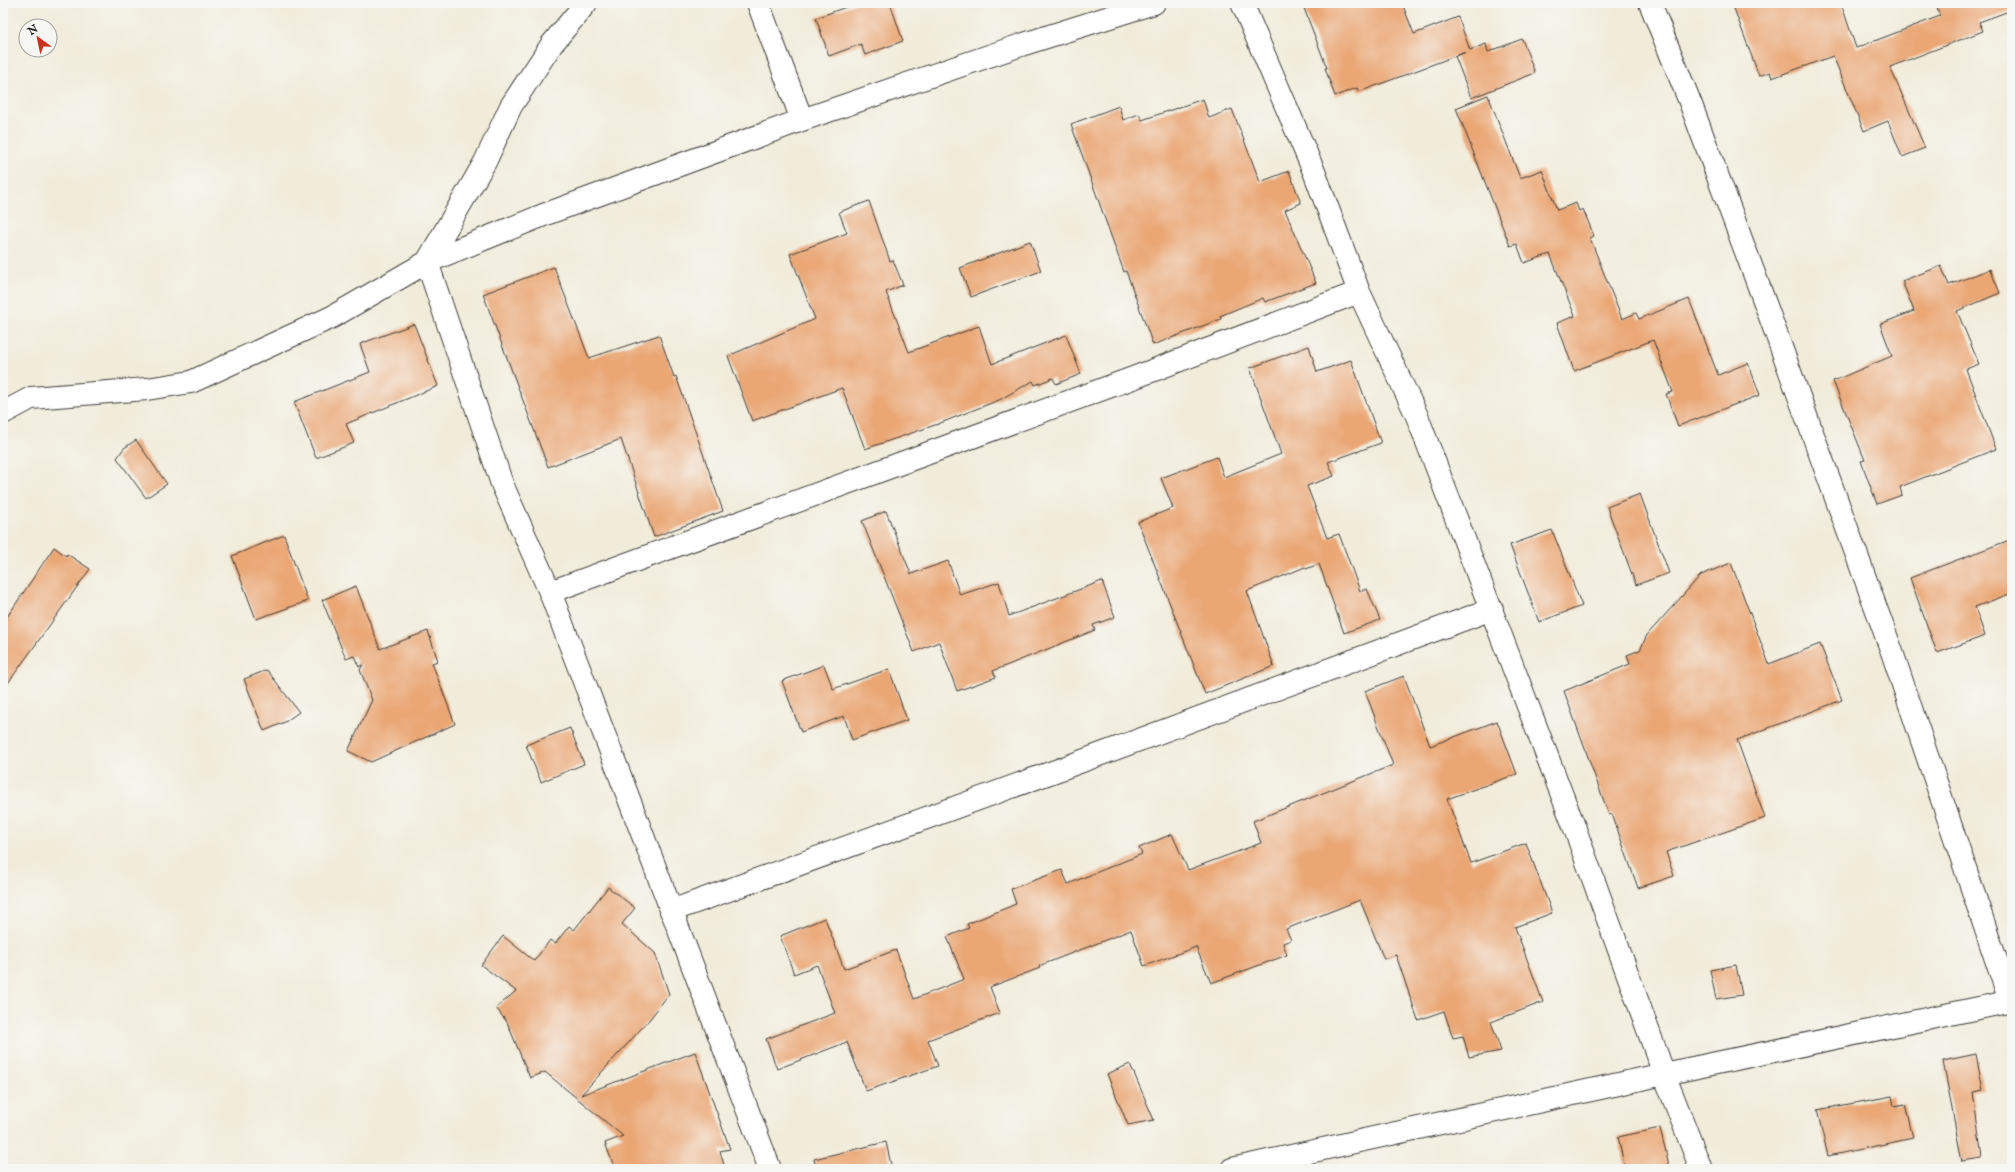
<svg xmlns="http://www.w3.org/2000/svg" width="2015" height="1172" font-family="'IM FELL English',serif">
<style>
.building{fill:#eaa673}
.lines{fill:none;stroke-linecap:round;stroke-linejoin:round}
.street-casing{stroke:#3c3b38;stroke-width:24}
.secondary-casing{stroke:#3c3b38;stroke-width:24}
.street{stroke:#fff;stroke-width:22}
.secondary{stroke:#fff;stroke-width:22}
</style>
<rect width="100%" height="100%" fill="#f6f6f2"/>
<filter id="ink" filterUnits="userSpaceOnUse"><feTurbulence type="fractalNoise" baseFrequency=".025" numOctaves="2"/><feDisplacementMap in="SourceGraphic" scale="8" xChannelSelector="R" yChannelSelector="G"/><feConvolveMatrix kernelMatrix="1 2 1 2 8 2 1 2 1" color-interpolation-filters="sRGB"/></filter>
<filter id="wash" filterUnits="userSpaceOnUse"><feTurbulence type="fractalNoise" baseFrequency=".012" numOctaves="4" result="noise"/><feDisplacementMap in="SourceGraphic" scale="16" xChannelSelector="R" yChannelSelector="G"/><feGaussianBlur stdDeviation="0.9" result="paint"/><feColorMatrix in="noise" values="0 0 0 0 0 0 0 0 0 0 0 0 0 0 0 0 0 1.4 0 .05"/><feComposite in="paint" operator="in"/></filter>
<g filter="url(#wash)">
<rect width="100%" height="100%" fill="#f1ecda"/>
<g id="blocks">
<path class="building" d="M 857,3 L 890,3 L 903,41 L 865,55 L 861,44 L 829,56 L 816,18 Z
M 1302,3 L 1402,3 L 1414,34 L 1458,17 L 1470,50 L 1486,44 L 1488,52 L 1522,39 L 1535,73 L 1471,98 L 1455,56 L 1466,52 L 1359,92 L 1357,88 L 1335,96 L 1325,68 L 1327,68 Z
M 1732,3 L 1841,3 L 1856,48 L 1940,16 L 1935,3 L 2012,3 L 2012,10 L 1979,22 L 1983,31 L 1890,67 L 1925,148 L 1902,157 L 1888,121 L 1864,131 L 1833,56 L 1772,78 L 1770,72 L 1759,76 Z
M 1488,95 L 1520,178 L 1542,170 L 1557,210 L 1576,203 L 1579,211 L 1583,209 L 1594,236 L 1590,238 L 1622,319 L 1636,313 L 1639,319 L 1689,299 L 1718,375 L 1748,363 L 1760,395 L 1678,426 L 1666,394 L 1673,392 L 1653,340 L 1574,371 L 1557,323 L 1575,316 L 1550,254 L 1524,263 L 1517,244 L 1510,246 L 1456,108 Z
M 1203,99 L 1209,118 L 1232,109 L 1260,182 L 1289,171 L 1301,203 L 1285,210 L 1316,283 L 1265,302 L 1263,298 L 1220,316 L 1221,319 L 1153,345 L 1126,271 L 1124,272 L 1071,124 L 1119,106 L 1123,120 L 1139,114 L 1142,120 Z
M 869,201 L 890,261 L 893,260 L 903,285 L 886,292 L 909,352 L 979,326 L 992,364 L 1066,335 L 1081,374 L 1056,384 L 1053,378 L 1035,385 L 1033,381 L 999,400 L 938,424 L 865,449 L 842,388 L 752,421 L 728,356 L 815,319 L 790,254 L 847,233 L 839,212 Z
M 1030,241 L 1041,271 L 971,297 L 960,268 Z
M 1941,266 L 1949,285 L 1990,269 L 2000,293 L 1957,311 L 1979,364 L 1966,369 L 1996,449 L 1900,487 L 1902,495 L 1877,504 L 1861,461 L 1865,460 L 1833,381 L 1892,356 L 1880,324 L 1914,311 L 1902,281 Z
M 554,267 L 589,358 L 659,335 L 674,377 L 676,376 L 723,511 L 654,537 L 621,439 L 548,467 L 483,294 Z
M 414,324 L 438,386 L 346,424 L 354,443 L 316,458 L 294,402 L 370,372 L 360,344 Z
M 1309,346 L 1317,372 L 1351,360 L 1381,443 L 1328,462 L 1334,476 L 1307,486 L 1327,538 L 1339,534 L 1360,591 L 1367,589 L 1380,620 L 1344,633 L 1319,564 L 1306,569 L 1305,567 L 1247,591 L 1274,666 L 1205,694 L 1138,522 L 1173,508 L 1161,478 L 1217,457 L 1224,477 L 1281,454 L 1250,368 Z
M 136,440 L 167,484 L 146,498 L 117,458 L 124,448 Z
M 1640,494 L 1669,573 L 1636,585 L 1607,507 Z
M 886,511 L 911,574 L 948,561 L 960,595 L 999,582 L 1009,616 L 1102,581 L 1115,617 L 1093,625 L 1095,630 L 993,671 L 996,677 L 957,691 L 939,642 L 914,652 L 862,521 Z
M 1552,530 L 1582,606 L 1539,622 L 1510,545 Z
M 284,535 L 308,601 L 256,619 L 232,556 Z
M 2012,539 L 2012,593 L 1975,607 L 1985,636 L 1937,653 L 1910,578 Z
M 54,547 L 66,556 L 67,554 L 90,569 L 3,690 L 3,623 Z
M 1731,563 L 1769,664 L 1820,644 L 1842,700 L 1737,740 L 1765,818 L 1666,852 L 1674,876 L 1638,888 L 1612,814 L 1609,815 L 1564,691 L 1630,664 L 1627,655 L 1640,650 L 1647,635 L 1701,575 Z
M 356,586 L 380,649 L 428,631 L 438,661 L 432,663 L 455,724 L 371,762 L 348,751 L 372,700 L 360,670 L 363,664 L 359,667 L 354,656 L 346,659 L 322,600 Z
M 824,665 L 833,689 L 889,669 L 907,720 L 852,740 L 844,716 L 801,732 L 782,681 Z
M 267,670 L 299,712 L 285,722 L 264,731 L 244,679 Z
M 1404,676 L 1430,746 L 1497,721 L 1517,774 L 1447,799 L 1471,863 L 1526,843 L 1552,913 L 1515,927 L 1543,1002 L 1491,1022 L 1501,1051 L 1469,1057 L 1463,1036 L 1453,1038 L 1444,1011 L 1418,1020 L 1396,955 L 1384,959 L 1360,900 L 1286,929 L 1291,940 L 1283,943 L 1287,955 L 1211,983 L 1196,947 L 1144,966 L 1131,930 L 1039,966 L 1040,968 L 990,987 L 1000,1013 L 928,1040 L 938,1066 L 866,1091 L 847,1042 L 777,1069 L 766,1039 L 835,1013 L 817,965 L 794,974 L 780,936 L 825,918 L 844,969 L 896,950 L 914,999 L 964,979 L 947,937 L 969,928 L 967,924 L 1016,904 L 1011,889 L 1062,870 L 1068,884 L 1142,854 L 1139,848 L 1172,834 L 1188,870 L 1261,843 L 1253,821 L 1393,765 L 1365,691 Z
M 570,728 L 584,764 L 541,782 L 526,745 Z
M 608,887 L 635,908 L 622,924 L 655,953 L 669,994 L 649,1020 L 581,1095 L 695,1052 L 730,1149 L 720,1151 L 725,1169 L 615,1169 L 605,1143 L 623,1136 L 545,1072 L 530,1078 L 507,1022 L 496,1008 L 516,991 L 481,965 L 503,936 L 534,961 L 550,940 L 555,944 L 569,926 L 574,930 Z
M 1736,965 L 1742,995 L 1716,999 L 1710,970 Z
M 1976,1054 L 1983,1090 L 1973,1092 L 1982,1159 L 1962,1162 L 1943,1061 Z
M 1130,1064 L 1154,1120 L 1128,1125 L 1107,1074 Z
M 1892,1096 L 1894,1106 L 1905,1104 L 1913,1138 L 1828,1156 L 1817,1110 Z
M 1660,1128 L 1670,1169 L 1625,1169 L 1618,1137 Z
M 886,1142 L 892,1169 L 816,1169 L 814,1159 Z"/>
</g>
</g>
<g filter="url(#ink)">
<use href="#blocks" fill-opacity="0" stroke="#3c3b38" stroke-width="1"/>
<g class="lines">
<defs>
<path id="street" d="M 586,3 L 552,44 L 511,106 L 485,162 L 427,262 L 502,484 L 550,592 L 770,1169
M 758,3 L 802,120
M 1242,3 L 1315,174 L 1359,292 L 1417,416 L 1575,829 L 1664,1074 L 1701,1169
M 1650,3 L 1690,102 L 1765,303 L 1892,652 L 2010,1001
M 3,413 L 31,398 L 147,389 L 191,382 L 332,317 L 427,262 L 546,214 L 802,120 L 1021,45 L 1154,3
M 550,592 L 1133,378 L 1359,292
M 671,911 L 1058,770 L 1492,609"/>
<path id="secondary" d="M 1232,1169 L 1664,1074 L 2012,1001"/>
</defs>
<use href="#street" class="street-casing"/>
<use href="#secondary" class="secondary-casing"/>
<use href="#street" class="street"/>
<use href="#secondary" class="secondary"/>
</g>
</g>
<rect width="2015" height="1172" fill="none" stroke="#f6f6f2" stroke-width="16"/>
<g transform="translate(38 38) rotate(327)"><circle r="19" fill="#f6f6f2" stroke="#9f9f9c"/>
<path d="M0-3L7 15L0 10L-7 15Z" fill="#c8321e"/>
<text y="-6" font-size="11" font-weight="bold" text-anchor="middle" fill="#1c1c1c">N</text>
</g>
</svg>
